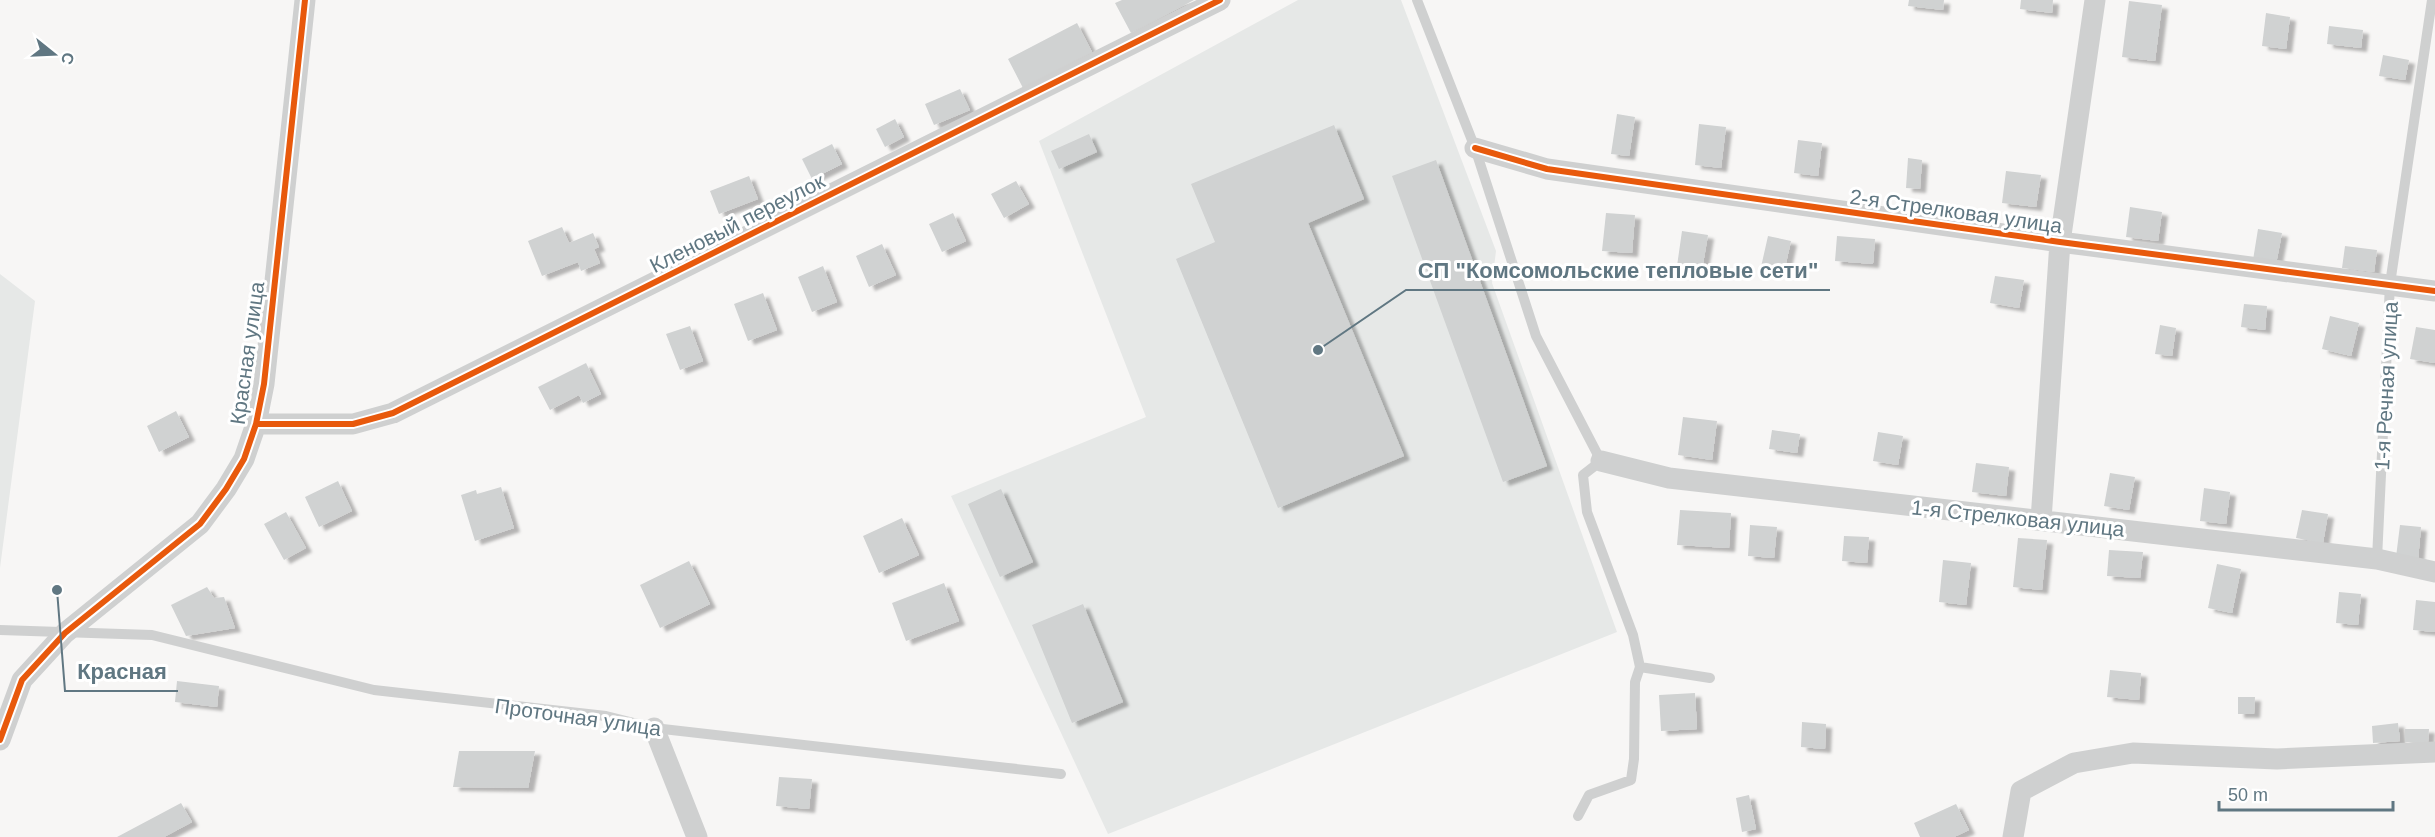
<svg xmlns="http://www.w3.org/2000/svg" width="2435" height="837" font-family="Helvetica,sans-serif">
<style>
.built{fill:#e6e8e7}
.building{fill:#d0d2d2;filter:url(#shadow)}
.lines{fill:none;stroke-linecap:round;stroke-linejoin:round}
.lane{stroke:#cfd0d0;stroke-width:10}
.street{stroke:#cfd0d0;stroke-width:21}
.cycleway-casing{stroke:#fff;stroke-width:10}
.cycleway{stroke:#e8590c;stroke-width:6}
.labels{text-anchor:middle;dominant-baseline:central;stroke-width:6;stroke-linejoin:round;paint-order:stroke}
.street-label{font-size:21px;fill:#607782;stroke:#fff}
.leader{fill:none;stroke:#607782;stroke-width:2}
.callout-dot{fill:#607782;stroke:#fff;stroke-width:2}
.callout-label{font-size:22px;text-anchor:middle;font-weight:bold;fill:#607782;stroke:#fff;stroke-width:6;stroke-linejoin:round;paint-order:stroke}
</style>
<defs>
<filter id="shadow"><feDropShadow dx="6" dy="4" stdDeviation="1.5" flood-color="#0004"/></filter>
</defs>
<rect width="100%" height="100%" fill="#f7f6f5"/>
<path class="built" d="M 1298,0 L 1401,0 L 1496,251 L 1492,283 L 1617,632 L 1108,834 L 951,496 L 1146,417 L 1039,141 Z
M 0,274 L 35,301 L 0,568 Z"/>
<path class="building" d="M 1122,0 L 1194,0 L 1131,33 L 1115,3 Z
M 1909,0 L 1944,0 L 1943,10 L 1908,6 Z
M 2021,0 L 2053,0 L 2052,13 L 2020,9 Z
M 2129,1 L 2162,5 L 2155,61 L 2122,57 Z
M 2266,13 L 2290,17 L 2286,49 L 2262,46 Z
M 1077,23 L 1092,52 L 1023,88 L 1008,59 Z
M 2329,26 L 2363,30 L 2361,48 L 2327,44 Z
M 2383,55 L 2409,60 L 2405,80 L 2379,76 Z
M 960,89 L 970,110 L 934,125 L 925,104 Z
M 1617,114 L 1635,117 L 1629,156 L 1611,154 Z
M 895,119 L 904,137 L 885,147 L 876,129 Z
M 1699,124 L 1726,127 L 1721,168 L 1695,165 Z
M 1334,125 L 1364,199 L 1308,223 L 1404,456 L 1278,508 L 1176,259 L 1215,242 L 1191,184 Z
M 1089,134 L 1097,152 L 1059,169 L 1051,151 Z
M 1798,140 L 1822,143 L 1818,176 L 1794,173 Z
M 832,144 L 842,164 L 812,179 L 802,159 Z
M 1908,158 L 1922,160 L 1920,189 L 1906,188 Z
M 1436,160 L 1547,466 L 1503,482 L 1392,176 Z
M 2006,171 L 2041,175 L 2036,207 L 2002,203 Z
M 749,176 L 758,199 L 719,214 L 710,191 Z
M 1016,181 L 1029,204 L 1004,218 L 991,194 Z
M 2130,207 L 2162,212 L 2158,241 L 2126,237 Z
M 953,213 L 966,241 L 942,252 L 929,224 Z
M 1606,213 L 1635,215 L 1632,253 L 1602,251 Z
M 562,227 L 569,243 L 593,233 L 599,247 L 594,249 L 600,263 L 581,271 L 578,262 L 542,276 L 528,241 Z
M 2258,229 L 2282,233 L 2276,264 L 2253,260 Z
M 1682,231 L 1708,235 L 1702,270 L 1677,266 Z
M 1768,236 L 1791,241 L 1784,272 L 1761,267 Z
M 1837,236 L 1875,239 L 1873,264 L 1835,261 Z
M 882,244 L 896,275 L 869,287 L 856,256 Z
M 2345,246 L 2377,250 L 2374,272 L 2342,268 Z
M 823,266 L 837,302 L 812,312 L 798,277 Z
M 1995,276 L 2024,280 L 2019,308 L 1990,303 Z
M 763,293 L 777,330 L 748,341 L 734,304 Z
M 2244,304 L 2267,306 L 2265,330 L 2241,327 Z
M 2330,316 L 2359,323 L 2351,356 L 2322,349 Z
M 2160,325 L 2176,328 L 2172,356 L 2155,354 Z
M 690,326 L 703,361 L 680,370 L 666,334 Z
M 2416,327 L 2435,330 L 2435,363 L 2410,359 Z
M 586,363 L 601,394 L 583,403 L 579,395 L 550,410 L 538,387 Z
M 176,411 L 189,437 L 159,452 L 147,426 Z
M 1683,417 L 1717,421 L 1712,460 L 1678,455 Z
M 1772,430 L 1800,434 L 1797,453 L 1769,449 Z
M 1878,432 L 1903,436 L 1898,465 L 1873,461 Z
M 1976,463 L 2009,467 L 2006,496 L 1972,492 Z
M 2110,473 L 2135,477 L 2129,510 L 2104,506 Z
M 338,481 L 352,511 L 319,527 L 305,497 Z
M 501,487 L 514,528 L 475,541 L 461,495 L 476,490 L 477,494 Z
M 2204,488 L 2230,492 L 2226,524 L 2200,521 Z
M 1001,489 L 1033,562 L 1000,577 L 968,504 Z
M 1680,510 L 1731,513 L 1729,548 L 1677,545 Z
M 2302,510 L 2328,514 L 2323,543 L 2296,538 Z
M 286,512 L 306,548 L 284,560 L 264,524 Z
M 902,518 L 919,555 L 879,573 L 863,536 Z
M 1750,525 L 1777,527 L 1774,558 L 1748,556 Z
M 2400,525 L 2421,527 L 2418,560 L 2396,557 Z
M 1844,536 L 1869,537 L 1867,563 L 1842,561 Z
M 2018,538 L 2047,540 L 2042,590 L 2013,587 Z
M 2109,550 L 2143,552 L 2140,578 L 2107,576 Z
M 1943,560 L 1971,563 L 1966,605 L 1939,602 Z
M 689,561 L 710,604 L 660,628 L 640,585 Z
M 2217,564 L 2241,569 L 2232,613 L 2208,608 Z
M 944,583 L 959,621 L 906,641 L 892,603 Z
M 207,587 L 214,598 L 224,597 L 235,628 L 186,636 L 171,605 Z
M 2339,592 L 2361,594 L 2358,625 L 2336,623 Z
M 2416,600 L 2435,602 L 2435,632 L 2413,630 Z
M 1083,604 L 1123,702 L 1072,723 L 1032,625 Z
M 2110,670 L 2141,673 L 2139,700 L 2107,697 Z
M 177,681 L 219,686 L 217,707 L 175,702 Z
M 1695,693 L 1697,729 L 1661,731 L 1659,695 Z
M 2238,697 L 2255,697 L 2254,714 L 2238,714 Z
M 1802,722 L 1826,724 L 1825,749 L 1801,747 Z
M 2398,723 L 2400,741 L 2373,743 L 2372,726 Z
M 2405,729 L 2429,729 L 2428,743 L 2405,742 Z
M 459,751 L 535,751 L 528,788 L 453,787 Z
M 779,777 L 812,779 L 809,809 L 776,806 Z
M 1749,795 L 1756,829 L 1742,832 L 1736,798 Z
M 181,803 L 192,822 L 164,837 L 117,837 Z
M 1956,804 L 1969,830 L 1954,837 L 1920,837 L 1914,823 Z"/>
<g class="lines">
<path class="lane" d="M 1417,0 L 1475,148 L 1536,336 L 1601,461 L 1583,475 L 1587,512 L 1633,635 L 1640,667 L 1635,682 L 1634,759 L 1631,780 L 1589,795 L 1578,816
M 2377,559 L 2390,284 L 2432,0
M 0,630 L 152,635 L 374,690 L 606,716 L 654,728 L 1061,774
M 1640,667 L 1710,678"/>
<path class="street" d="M 1475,148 L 1547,169 L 2060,242 L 2435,291
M 256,424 L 353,424 L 393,413 L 1220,0
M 1601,461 L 1669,478 L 2377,559 L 2435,572
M 2041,520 L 2060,242 L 2095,0
M 654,728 L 697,837
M 0,740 L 22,680 L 65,633 L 200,524 L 226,489 L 244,459 L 256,424 L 264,384 L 305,0
M 2013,837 L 2021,791 L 2074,763 L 2133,753 L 2277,759 L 2435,752"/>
<defs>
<path id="cycleway" d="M 1475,148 L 1547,169 L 2060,242 L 2435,291
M 256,424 L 353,424 L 393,413 L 1220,0
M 0,740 L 22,680 L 65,633 L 200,524 L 226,489 L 244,459 L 256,424 L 264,384 L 305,0"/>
</defs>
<use href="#cycleway" class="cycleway-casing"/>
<use href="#cycleway" class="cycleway"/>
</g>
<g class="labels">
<g class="street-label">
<text transform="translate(1956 211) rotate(8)">2-я Стрелковая улица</text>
<text transform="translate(737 223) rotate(-27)">Кленовый переулок</text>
<text transform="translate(247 353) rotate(-82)">Красная улица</text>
<text transform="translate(2386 386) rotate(-87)">1-я Речная улица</text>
<text transform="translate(2018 518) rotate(6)">1-я Стрелковая улица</text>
<text transform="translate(578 717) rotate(8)">Проточная улица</text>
</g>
</g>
<path class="leader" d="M1318 350L1406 290H1830M57 590L65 691H178"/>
<g class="callout-dot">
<circle cx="1318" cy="350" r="6"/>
<circle cx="57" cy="590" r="6"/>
</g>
<g class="callout-label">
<text x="1618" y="278">СП "Комсомольские тепловые сети"</text>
<text x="122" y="679">Красная</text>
</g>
<g transform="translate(54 54) rotate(108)" stroke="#ffffff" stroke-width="4.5" paint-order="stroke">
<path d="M0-4.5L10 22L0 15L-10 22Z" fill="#607782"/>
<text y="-9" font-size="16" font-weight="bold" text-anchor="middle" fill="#607782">С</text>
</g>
<path d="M2219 801v9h174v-9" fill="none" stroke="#607782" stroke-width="3"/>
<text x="2228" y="801" font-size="18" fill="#607782" stroke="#ffffff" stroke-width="4.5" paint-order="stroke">50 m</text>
</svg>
